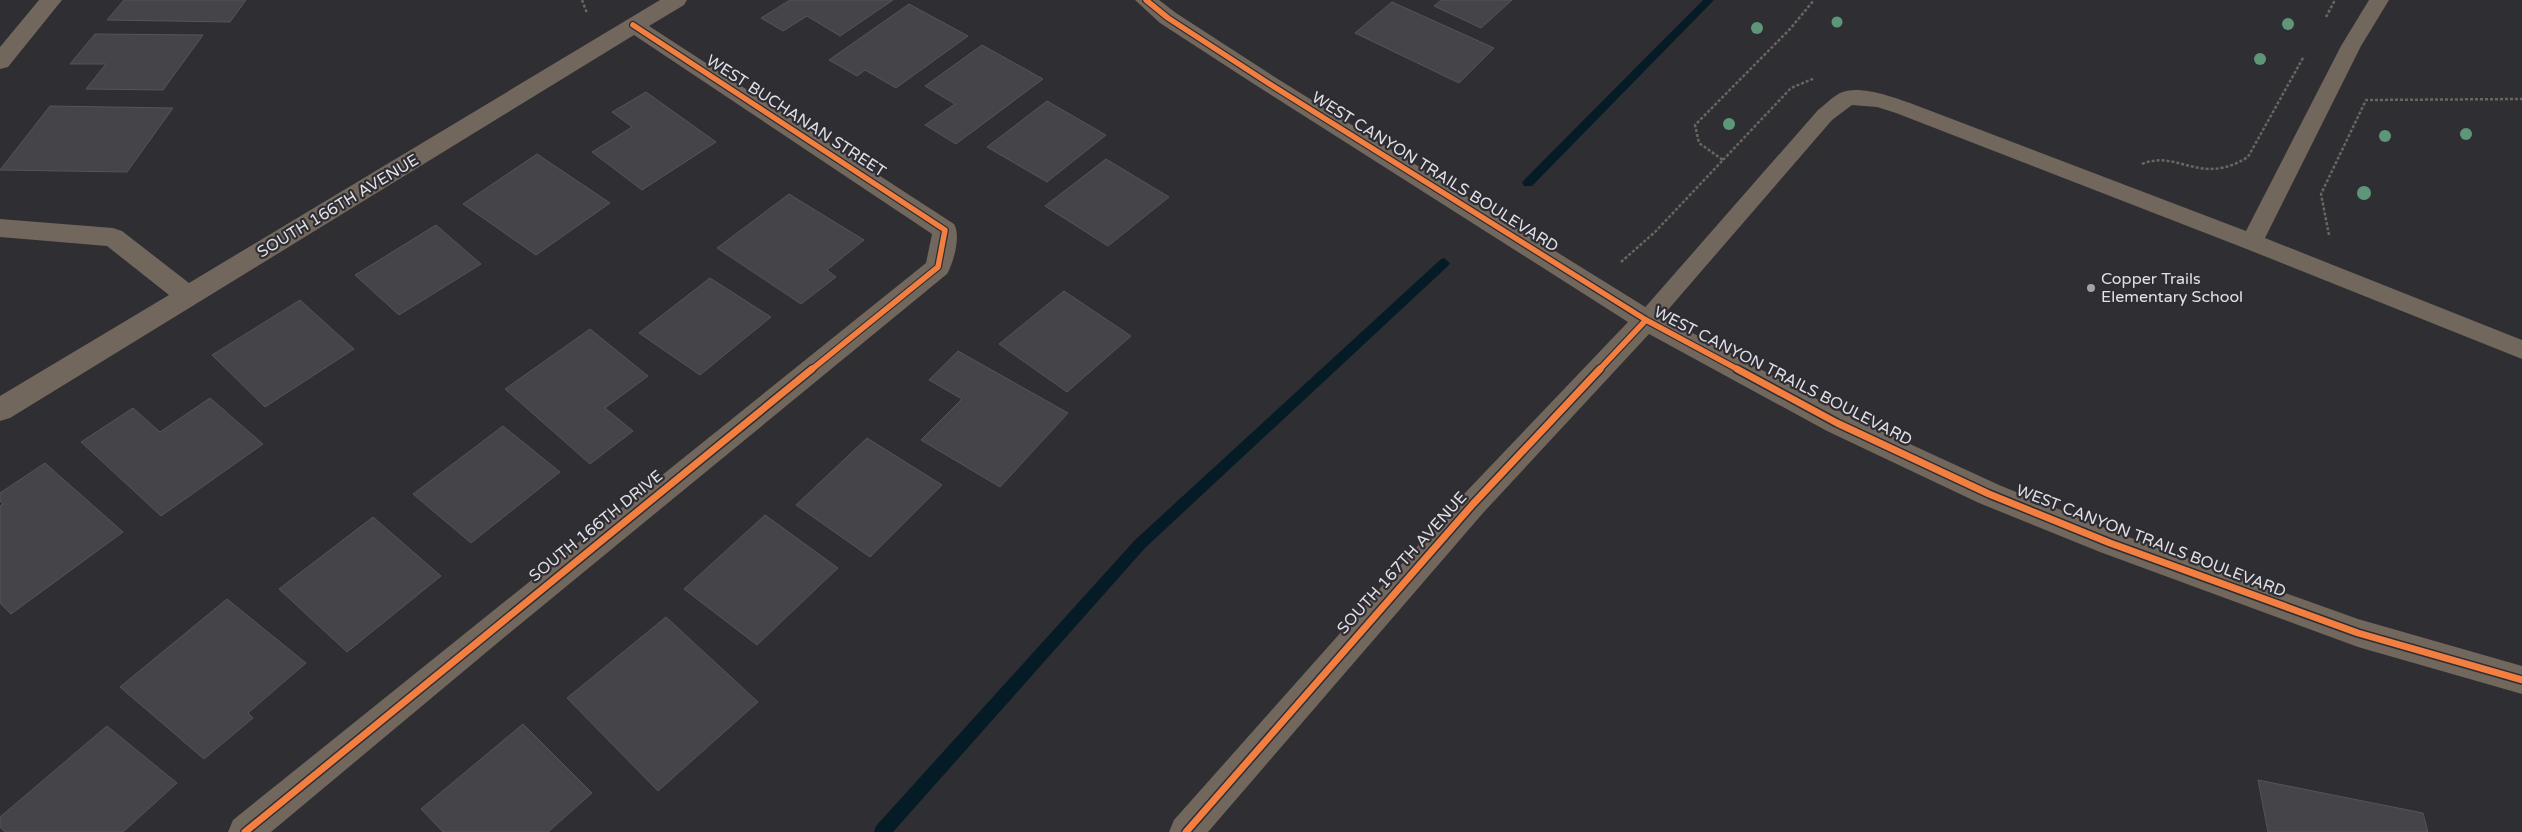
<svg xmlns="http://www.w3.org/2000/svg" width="2522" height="832" font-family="'Varela Round',sans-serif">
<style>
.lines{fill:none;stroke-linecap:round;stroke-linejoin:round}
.stream{fill:#051c26;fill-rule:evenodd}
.building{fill:#454448;stroke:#555458}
.path{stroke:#6b6560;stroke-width:2.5;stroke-dasharray:3 2;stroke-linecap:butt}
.service{fill:#71675c;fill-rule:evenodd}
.minor{fill:#71675c;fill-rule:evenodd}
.tertiary{fill:#71675c;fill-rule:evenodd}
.cycleway-far1-casing{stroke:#2e2d34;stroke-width:8}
.cycleway-casing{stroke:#2e2d34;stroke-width:10}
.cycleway-far1{stroke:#f27e40;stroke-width:5.5}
.cycleway{stroke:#f27e40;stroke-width:7}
.tree{fill:#5e9679}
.poi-dot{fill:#a3a2a7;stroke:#2e2d34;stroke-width:2}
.labels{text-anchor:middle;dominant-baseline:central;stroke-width:4.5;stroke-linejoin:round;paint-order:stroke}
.street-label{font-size:16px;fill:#e1e0e5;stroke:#2e2d34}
.poi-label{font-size:16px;fill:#e1e0e5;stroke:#2e2d34;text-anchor:start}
</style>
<rect width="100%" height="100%" fill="#2f2e33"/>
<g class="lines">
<path class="stream" d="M 1703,0 L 1714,0 L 1532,186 L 1524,186 L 1522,183 L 1524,180 Z
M 1444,258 L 1450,263 L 1448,266 L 1145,548 L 893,832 L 874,832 L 876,826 L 1135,540 L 1440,260 Z"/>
</g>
<path class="building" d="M 124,0 L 246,0 L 230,22 L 107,20 Z
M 790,0 L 893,0 L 840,36 L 807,16 L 783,31 L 761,18 Z
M 1441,0 L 1512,0 L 1481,28 L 1434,6 Z
M 1392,2 L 1494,48 L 1459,83 L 1355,33 Z
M 909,4 L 968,36 L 896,88 L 865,70 L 857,76 L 829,60 Z
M 95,34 L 203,35 L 163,90 L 86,89 L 106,64 L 70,64 Z
M 982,45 L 1043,79 L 956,144 L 925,125 L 955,104 L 925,86 Z
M 646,92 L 716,142 L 642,190 L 592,152 L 632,127 L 612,112 Z
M 1047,101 L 1106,135 L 1047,182 L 987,147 Z
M 50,106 L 173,108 L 127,172 L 0,170 Z
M 537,154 L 610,203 L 536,255 L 463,204 Z
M 1106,159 L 1169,197 L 1108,246 L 1045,206 Z
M 789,194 L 864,240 L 827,270 L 836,277 L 801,304 L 717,248 Z
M 436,225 L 481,264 L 399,315 L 355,275 Z
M 710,278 L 771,317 L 700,375 L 639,333 Z
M 1064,291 L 1131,336 L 1067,392 L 999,344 Z
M 300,300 L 354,349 L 265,407 L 212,355 Z
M 590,329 L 648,376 L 605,408 L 633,431 L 590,464 L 505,389 Z
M 958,351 L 1068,413 L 1000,487 L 921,440 L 962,399 L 929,380 Z
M 210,398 L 263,444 L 161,516 L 81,442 L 133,408 L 160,432 Z
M 503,426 L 560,472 L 471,543 L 413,494 Z
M 867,438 L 942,485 L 870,557 L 796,505 Z
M 45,463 L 123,532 L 11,614 L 0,603 L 0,506 L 3,504 L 0,501 L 0,493 Z
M 765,515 L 838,568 L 757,645 L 684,589 Z
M 373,517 L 441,576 L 347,652 L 279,589 Z
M 227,599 L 306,663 L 248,713 L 253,718 L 204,759 L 120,687 Z
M 666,617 L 758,702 L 658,791 L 567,698 Z
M 523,724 L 592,793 L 548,832 L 443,832 L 421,809 Z
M 107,726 L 177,783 L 123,832 L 5,832 L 0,827 L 0,817 Z
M 2258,780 L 2423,813 L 2428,832 L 2268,832 Z"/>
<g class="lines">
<path class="path" d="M 582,0 L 587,13
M 2326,17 L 2335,0
M 1723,160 L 1791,88 L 1815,78
M 2142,164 C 2178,149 2200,187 2248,157 L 2304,56
M 2329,235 L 2321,194 L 2366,100 L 2522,99
M 1621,262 L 1655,232 L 1723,160 L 1699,143 L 1695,125 L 1790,29 L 1814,0"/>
<path class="service" d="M 2369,0 L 2389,0 L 2361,46 L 2265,238 L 2522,340 L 2522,359 L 2244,248 L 1896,113 L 1877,107 L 1852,105 L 1832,120 L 1654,326 L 1646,329 L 1638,326 L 1634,320 L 1818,110 C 1825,105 1832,97 1840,93 C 1858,84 1893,97 1910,103 L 2246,231 L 2341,46 Z"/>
<path class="minor" d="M 39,0 L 62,0 L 8,67 L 0,69 L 0,47 Z
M 660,0 L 687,0 L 684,5 L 649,26 L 954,224 C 961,235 954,262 947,274 L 507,635 L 271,832 L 228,832 L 233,820 L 926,263 L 932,234 L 634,35 L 10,418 L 0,421 L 0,396 L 169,295 L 107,246 L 0,237 L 0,219 L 113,228 L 122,231 L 189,283 Z"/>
<path class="tertiary" d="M 1135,0 L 1159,0 L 1176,13 L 1273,76 L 1655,313 L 1847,415 L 1999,485 L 2120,534 L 2358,619 L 2522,666 L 2522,694 L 2358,647 L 2100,552 L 1979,503 L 1827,431 L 1649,334 L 1483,513 L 1208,832 L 1169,832 L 1174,820 L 1463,495 L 1628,322 L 1257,86 L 1160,23 Z"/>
<defs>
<path id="cycleway-far1" d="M 1146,0 L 1168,18 L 1265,81 L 1646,320 L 1739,370
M 633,25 L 945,230 L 938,267 L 811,370
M 1599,370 L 1646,320"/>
<path id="cycleway" d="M 1737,369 L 1837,423 L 1989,494 L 2110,543 L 2358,633 L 2522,680
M 245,832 L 812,369
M 1186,832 L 1473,504 L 1600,369"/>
</defs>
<use href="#cycleway-far1" class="cycleway-far1-casing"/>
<use href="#cycleway" class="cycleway-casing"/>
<use href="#cycleway-far1" class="cycleway-far1"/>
<use href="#cycleway" class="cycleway"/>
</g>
<g class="tree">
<circle cx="1837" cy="22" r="5.5"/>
<circle cx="2288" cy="24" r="6"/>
<circle cx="1757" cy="28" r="6"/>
<circle cx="2260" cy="59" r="6"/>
<circle cx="1729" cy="124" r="6"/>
<circle cx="2466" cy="134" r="6"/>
<circle cx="2385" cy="136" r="6"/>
<circle cx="2364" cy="193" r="7"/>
</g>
<circle class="poi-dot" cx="2091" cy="288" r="5"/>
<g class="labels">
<g class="street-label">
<text transform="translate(796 116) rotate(33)">WEST BUCHANAN STREET</text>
<text transform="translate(1435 172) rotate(32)">WEST CANYON TRAILS BOULEVARD</text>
<text transform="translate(338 206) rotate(-31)">SOUTH 166TH AVENUE</text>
<text transform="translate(1783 376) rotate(27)">WEST CANYON TRAILS BOULEVARD</text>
<text transform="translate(596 526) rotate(-39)">SOUTH 166TH DRIVE</text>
<text transform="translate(2151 541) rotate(21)">WEST CANYON TRAILS BOULEVARD</text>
<text transform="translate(1402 563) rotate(-48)">SOUTH 167TH AVENUE</text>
</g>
<g class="poi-label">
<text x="2101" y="279">Copper Trails<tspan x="2101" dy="18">Elementary School</tspan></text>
</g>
</g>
</svg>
